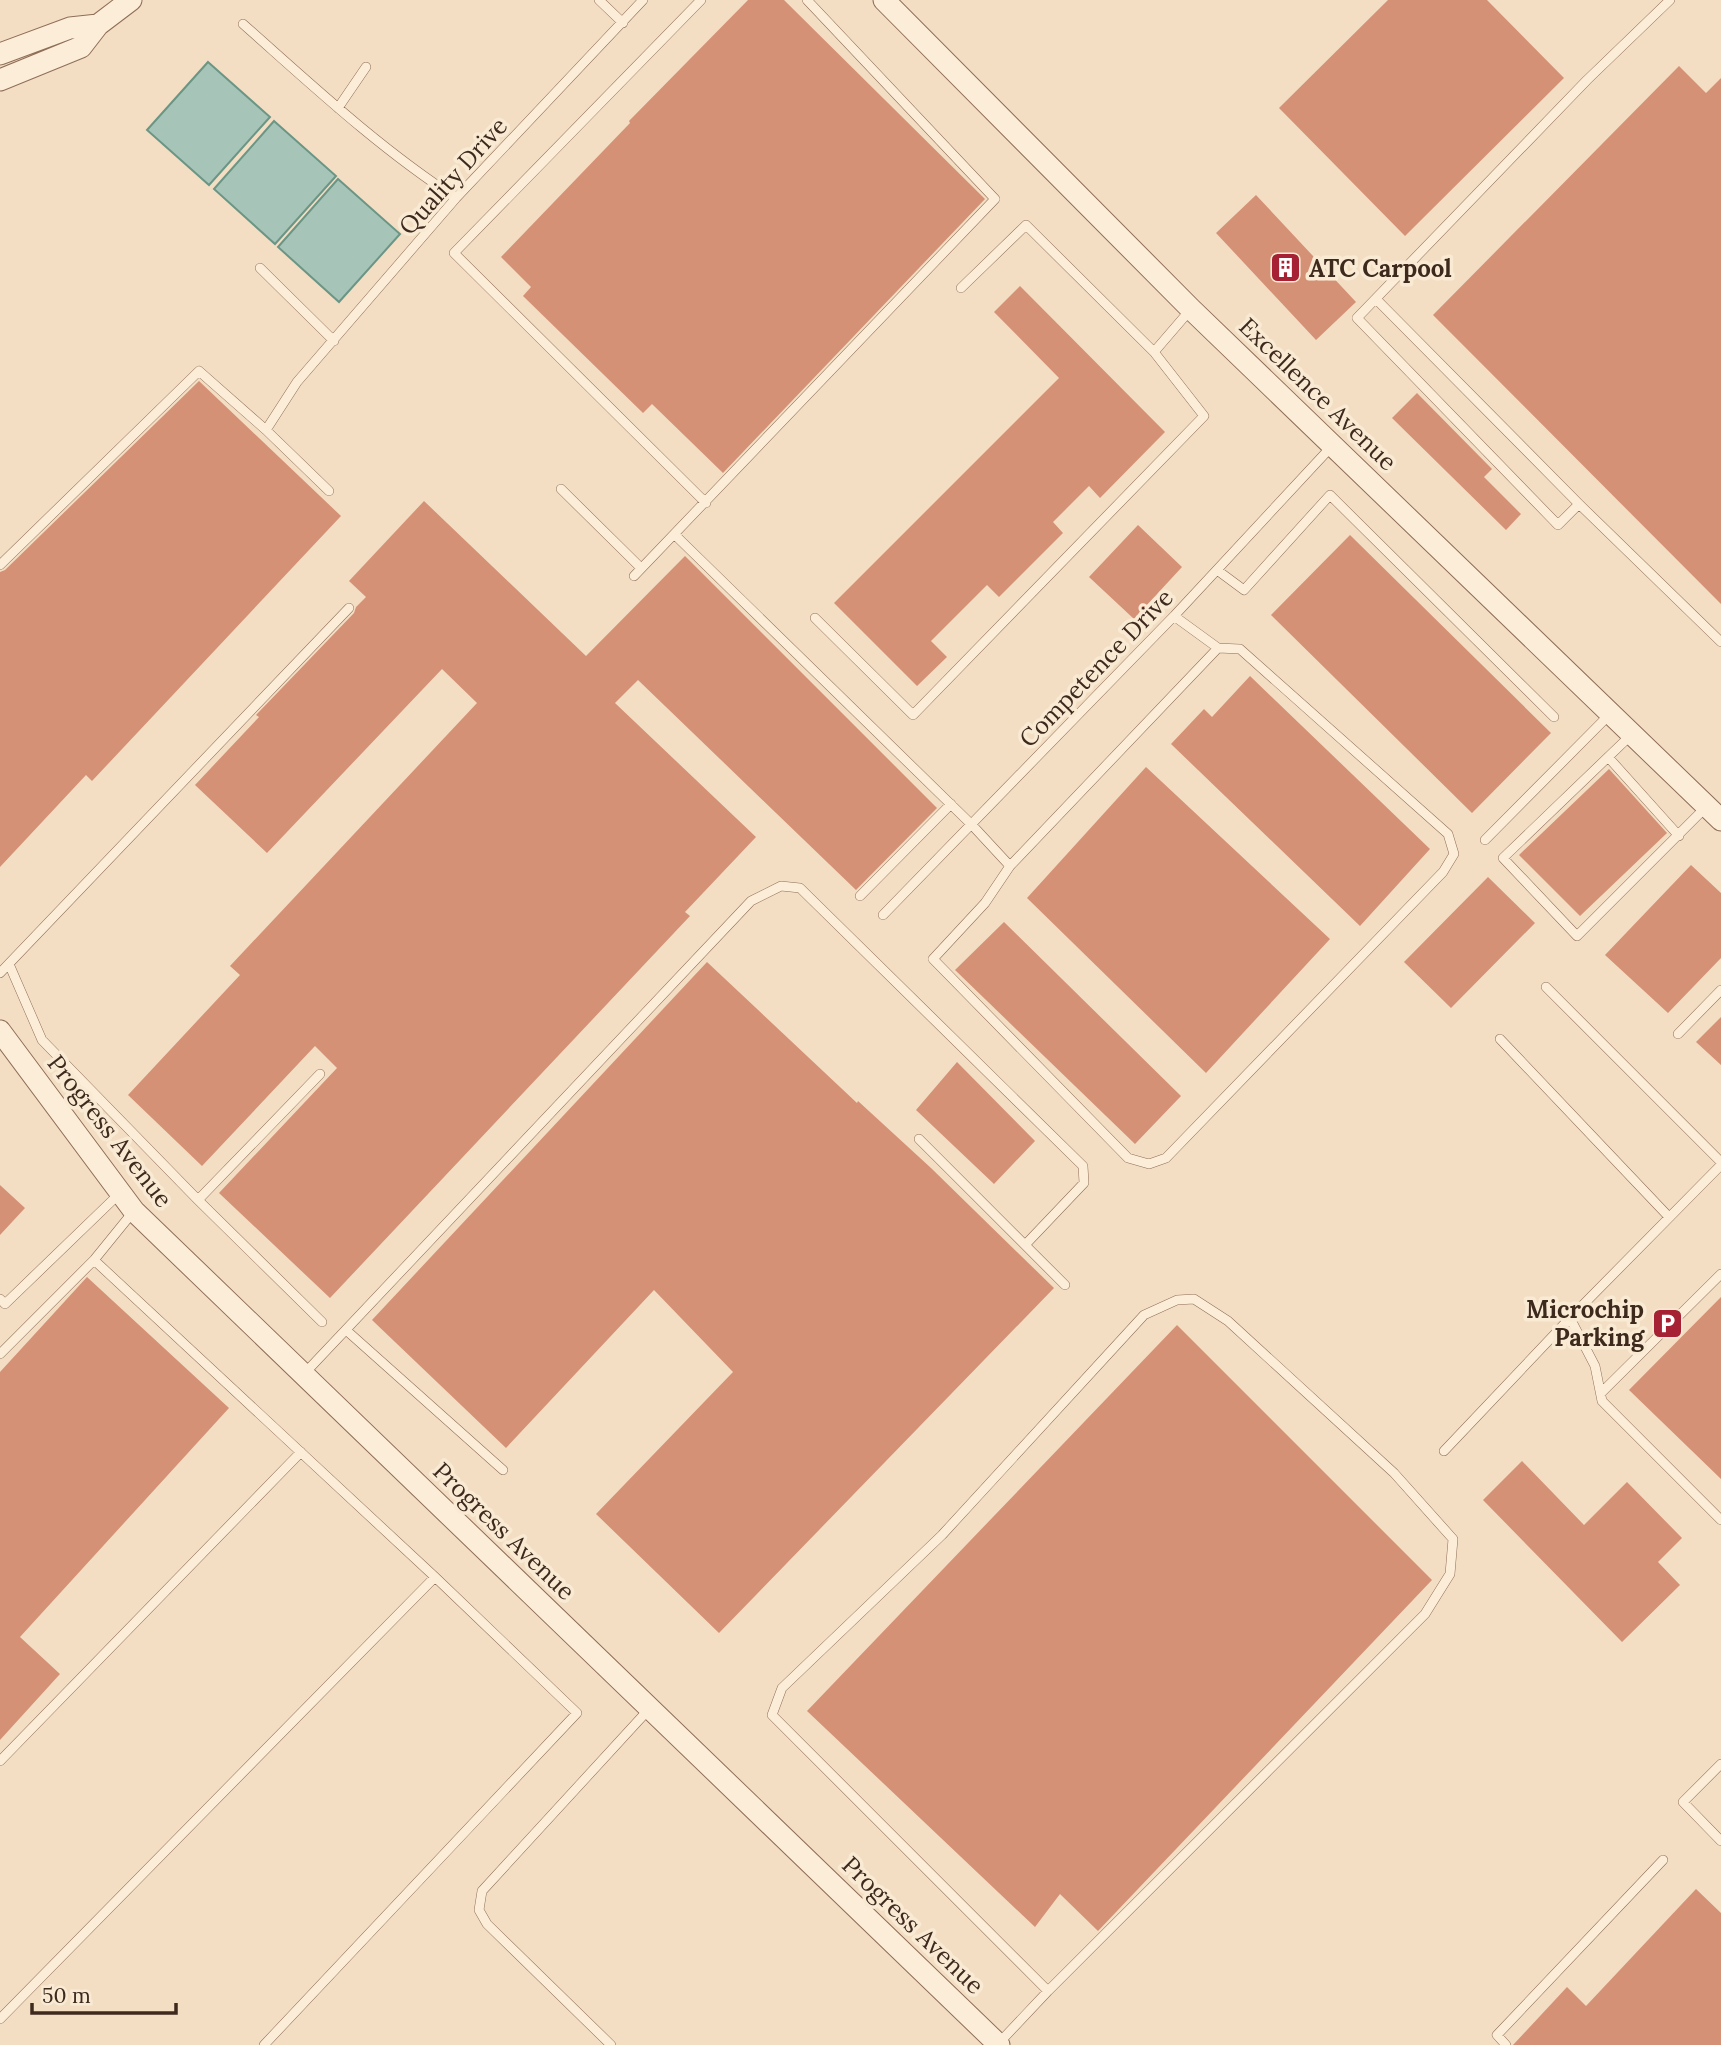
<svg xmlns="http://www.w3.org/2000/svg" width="1721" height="2045" font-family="Lora,serif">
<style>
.water{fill:#a6c5b8;stroke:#6b9585;stroke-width:2}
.building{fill:#d49176}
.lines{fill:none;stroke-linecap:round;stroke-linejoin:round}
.service-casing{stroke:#8f6e58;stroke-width:10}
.tertiary-casing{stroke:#8f6e58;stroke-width:23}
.service{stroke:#fcedd8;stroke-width:9}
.tertiary{stroke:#fcedd8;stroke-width:21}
.labels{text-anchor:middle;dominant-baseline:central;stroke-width:7;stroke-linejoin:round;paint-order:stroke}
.street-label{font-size:24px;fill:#3e291d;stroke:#f9ead4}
.poi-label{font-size:24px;font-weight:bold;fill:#3e291d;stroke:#f9ead4;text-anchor:start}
</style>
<rect width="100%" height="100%" fill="#f3dec4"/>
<path class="water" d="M 208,62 L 270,117 L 209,185 L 147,130 Z
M 274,121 L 336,176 L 275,244 L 214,189 Z
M 338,179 L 400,234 L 339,302 L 278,247 Z"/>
<path class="building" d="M 748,0 L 784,0 L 985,199 L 723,473 L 652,404 L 643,413 L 523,296 L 531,287 L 501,257 L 630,123 L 629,121 Z
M 1388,0 L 1487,0 L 1564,78 L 1405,236 L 1279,108 Z
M 1679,66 L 1706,93 L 1721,78 L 1721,604 L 1433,315 Z
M 1256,195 L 1356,302 L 1316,340 L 1216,233 Z
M 1020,286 L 1165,432 L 1100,498 L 1089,486 L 1053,522 L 1063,533 L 999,597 L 987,585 L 931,641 L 947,657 L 917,686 L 834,603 L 1059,378 L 994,312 Z
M 199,381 L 341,516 L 92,781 L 86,775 L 0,867 L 0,572 L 5,570 Z
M 1417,393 L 1492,469 L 1484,477 L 1521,514 L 1506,530 L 1392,418 Z
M 424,501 L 586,656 L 685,556 L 937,808 L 856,890 L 638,680 L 615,703 L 756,837 L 685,912 L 690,916 L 330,1298 L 219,1193 L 337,1068 L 315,1046 L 202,1166 L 128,1095 L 240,975 L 230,966 L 477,703 L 442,669 L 267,853 L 195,785 L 259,717 L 256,715 L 354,613 L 356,607 L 366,597 L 349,581 Z
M 1138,525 L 1182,567 L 1134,619 L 1089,577 Z
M 1350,535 L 1551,733 L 1472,813 L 1271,615 Z
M 1250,676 L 1430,849 L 1360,926 L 1171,744 L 1204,709 L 1212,717 Z
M 1146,767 L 1330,939 L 1206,1073 L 1027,898 Z
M 1609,769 L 1667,833 L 1580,916 L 1519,855 Z
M 1691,865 L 1721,893 L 1721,958 L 1668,1013 L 1605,955 Z
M 1488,877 L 1535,923 L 1451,1008 L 1404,962 Z
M 1004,922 L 1181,1096 L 1135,1144 L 955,970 Z
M 707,962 L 857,1103 L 858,1101 L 931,1168 L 1054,1288 L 719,1633 L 596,1514 L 733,1372 L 654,1290 L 506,1448 L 372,1320 Z
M 1721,1017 L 1721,1065 L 1696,1042 Z
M 957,1062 L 1035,1141 L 994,1184 L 916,1110 Z
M 0,1185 L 25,1208 L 0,1235 Z
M 87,1277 L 229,1408 L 20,1637 L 60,1674 L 0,1740 L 0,1372 Z
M 1721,1297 L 1721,1479 L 1629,1390 Z
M 1177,1325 L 1432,1580 L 1098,1931 L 1060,1894 L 1035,1927 L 807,1711 Z
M 1522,1461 L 1584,1525 L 1627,1482 L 1682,1538 L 1658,1562 L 1680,1585 L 1622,1642 L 1483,1500 Z
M 1696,1889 L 1721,1913 L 1721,2045 L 1513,2045 L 1567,1987 L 1586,2006 Z"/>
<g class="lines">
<defs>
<path id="service" d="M 599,0 L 623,23
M 701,0 L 454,253 L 706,503
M 243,24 C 312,85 379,148 456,198
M 338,108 L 366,67
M 260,268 L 334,341
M 1376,299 L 1579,504 L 1721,642
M 1154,352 L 1191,309
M 266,430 L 297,382 L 456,198 L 643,0
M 561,489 L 641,568
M 1579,504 L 1558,525 L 1357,318 L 1587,80 L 1670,0
M 675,535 L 972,825 L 1010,866
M 0,565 L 199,371 L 266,430 L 329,491
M 1217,570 L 1244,590 L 1330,495 L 1554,717
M 634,576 L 995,199 L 807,0
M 1174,616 L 1218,648 L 1240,649 L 1448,834 L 1454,854 L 1443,872 L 1166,1158 L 1149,1164 L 1128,1158 L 933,959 L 985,903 L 1010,866 L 1218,648
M 815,618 L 913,715 L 1204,416 L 1154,352 L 1026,225 L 961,288
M 1631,735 L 1503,858 L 1577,936 L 1706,807
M 1608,757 L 1679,836
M 1485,840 L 1610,714
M 860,896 L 951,804
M 883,915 L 1174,616 L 1332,446
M 9,964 L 42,1040 L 198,1200 L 322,1322
M 0,973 L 349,608
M 1546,987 L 1721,1162
M 1678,1034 L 1721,990
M 1500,1039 L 1669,1217
M 919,1139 L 1065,1285
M 198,1200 L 320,1074
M 94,1260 L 435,1577 L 577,1713 L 264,2045
M 0,1299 L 5,1304 L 119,1194
M 1570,1318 L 1595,1366 L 1602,1401 L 1721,1520
M 346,1330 L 503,1470
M 0,1354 L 94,1260 L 133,1212
M 304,1374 L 751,901 L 781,886 L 800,888 L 1083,1166 L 1084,1183 L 1025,1245
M 1601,1393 L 1721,1274
M 1444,1451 L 1570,1318 L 1721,1165
M 0,1761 L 301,1452
M 1721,1764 L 1683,1802 L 1721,1841
M 0,2019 L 435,1577
M 998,2044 L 1048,1991 L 772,1715 L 782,1688 L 942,1535 L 1144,1315 L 1177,1300 L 1194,1299 L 1228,1321 L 1394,1473 L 1453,1539 L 1450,1574 L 1425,1614 L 1048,1991
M 611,2045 L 487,1924 L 479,1910 L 482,1891 L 650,1708
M 1506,2045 L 1497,2035 L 1663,1860"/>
<path id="tertiary" d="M 884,0 L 1191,309 L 1721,820
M 0,54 L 70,28 L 98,25
M 0,80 L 81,47 L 98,25 L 131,0
M 0,1031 L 134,1211 L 999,2045"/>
</defs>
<use href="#service" class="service-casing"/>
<use href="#tertiary" class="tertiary-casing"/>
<use href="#service" class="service"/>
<use href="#tertiary" class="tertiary"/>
</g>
<defs>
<symbol id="building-square" viewBox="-11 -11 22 22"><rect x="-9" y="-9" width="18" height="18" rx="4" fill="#a52133" stroke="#f9ead4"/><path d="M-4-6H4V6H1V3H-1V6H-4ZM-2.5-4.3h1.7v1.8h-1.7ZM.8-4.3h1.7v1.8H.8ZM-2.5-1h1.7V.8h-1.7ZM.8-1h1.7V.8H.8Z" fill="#fff"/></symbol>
<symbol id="parking-square" viewBox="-11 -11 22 22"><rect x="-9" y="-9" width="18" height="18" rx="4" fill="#a52133" stroke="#f9ead4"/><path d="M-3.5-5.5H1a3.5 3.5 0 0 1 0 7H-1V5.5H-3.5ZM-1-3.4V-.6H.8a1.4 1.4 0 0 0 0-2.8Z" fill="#fff"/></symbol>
</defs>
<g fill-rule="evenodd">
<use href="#building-square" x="1268" y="250" width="35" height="35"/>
<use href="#parking-square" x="1650" y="1306" width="35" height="35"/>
</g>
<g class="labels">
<g class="street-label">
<text transform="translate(453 176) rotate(-48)">Quality Drive</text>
<text transform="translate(1318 394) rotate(44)">Excellence Avenue</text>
<text transform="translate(1096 668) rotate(-46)">Competence Drive</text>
<text transform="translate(110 1131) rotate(52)">Progress Avenue</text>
<text transform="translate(504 1531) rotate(44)">Progress Avenue</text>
<text transform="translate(913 1925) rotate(44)">Progress Avenue</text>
</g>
<g class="poi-label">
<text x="1309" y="268">ATC Carpool</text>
<text x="1644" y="1309" text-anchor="end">Microchip<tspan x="1644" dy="28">Parking</tspan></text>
</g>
</g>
<path d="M32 2003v10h144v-10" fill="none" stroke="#3e291d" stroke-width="3.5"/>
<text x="42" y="2003" font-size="21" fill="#3e291d" stroke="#f9ead4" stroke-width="5" paint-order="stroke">50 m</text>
</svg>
